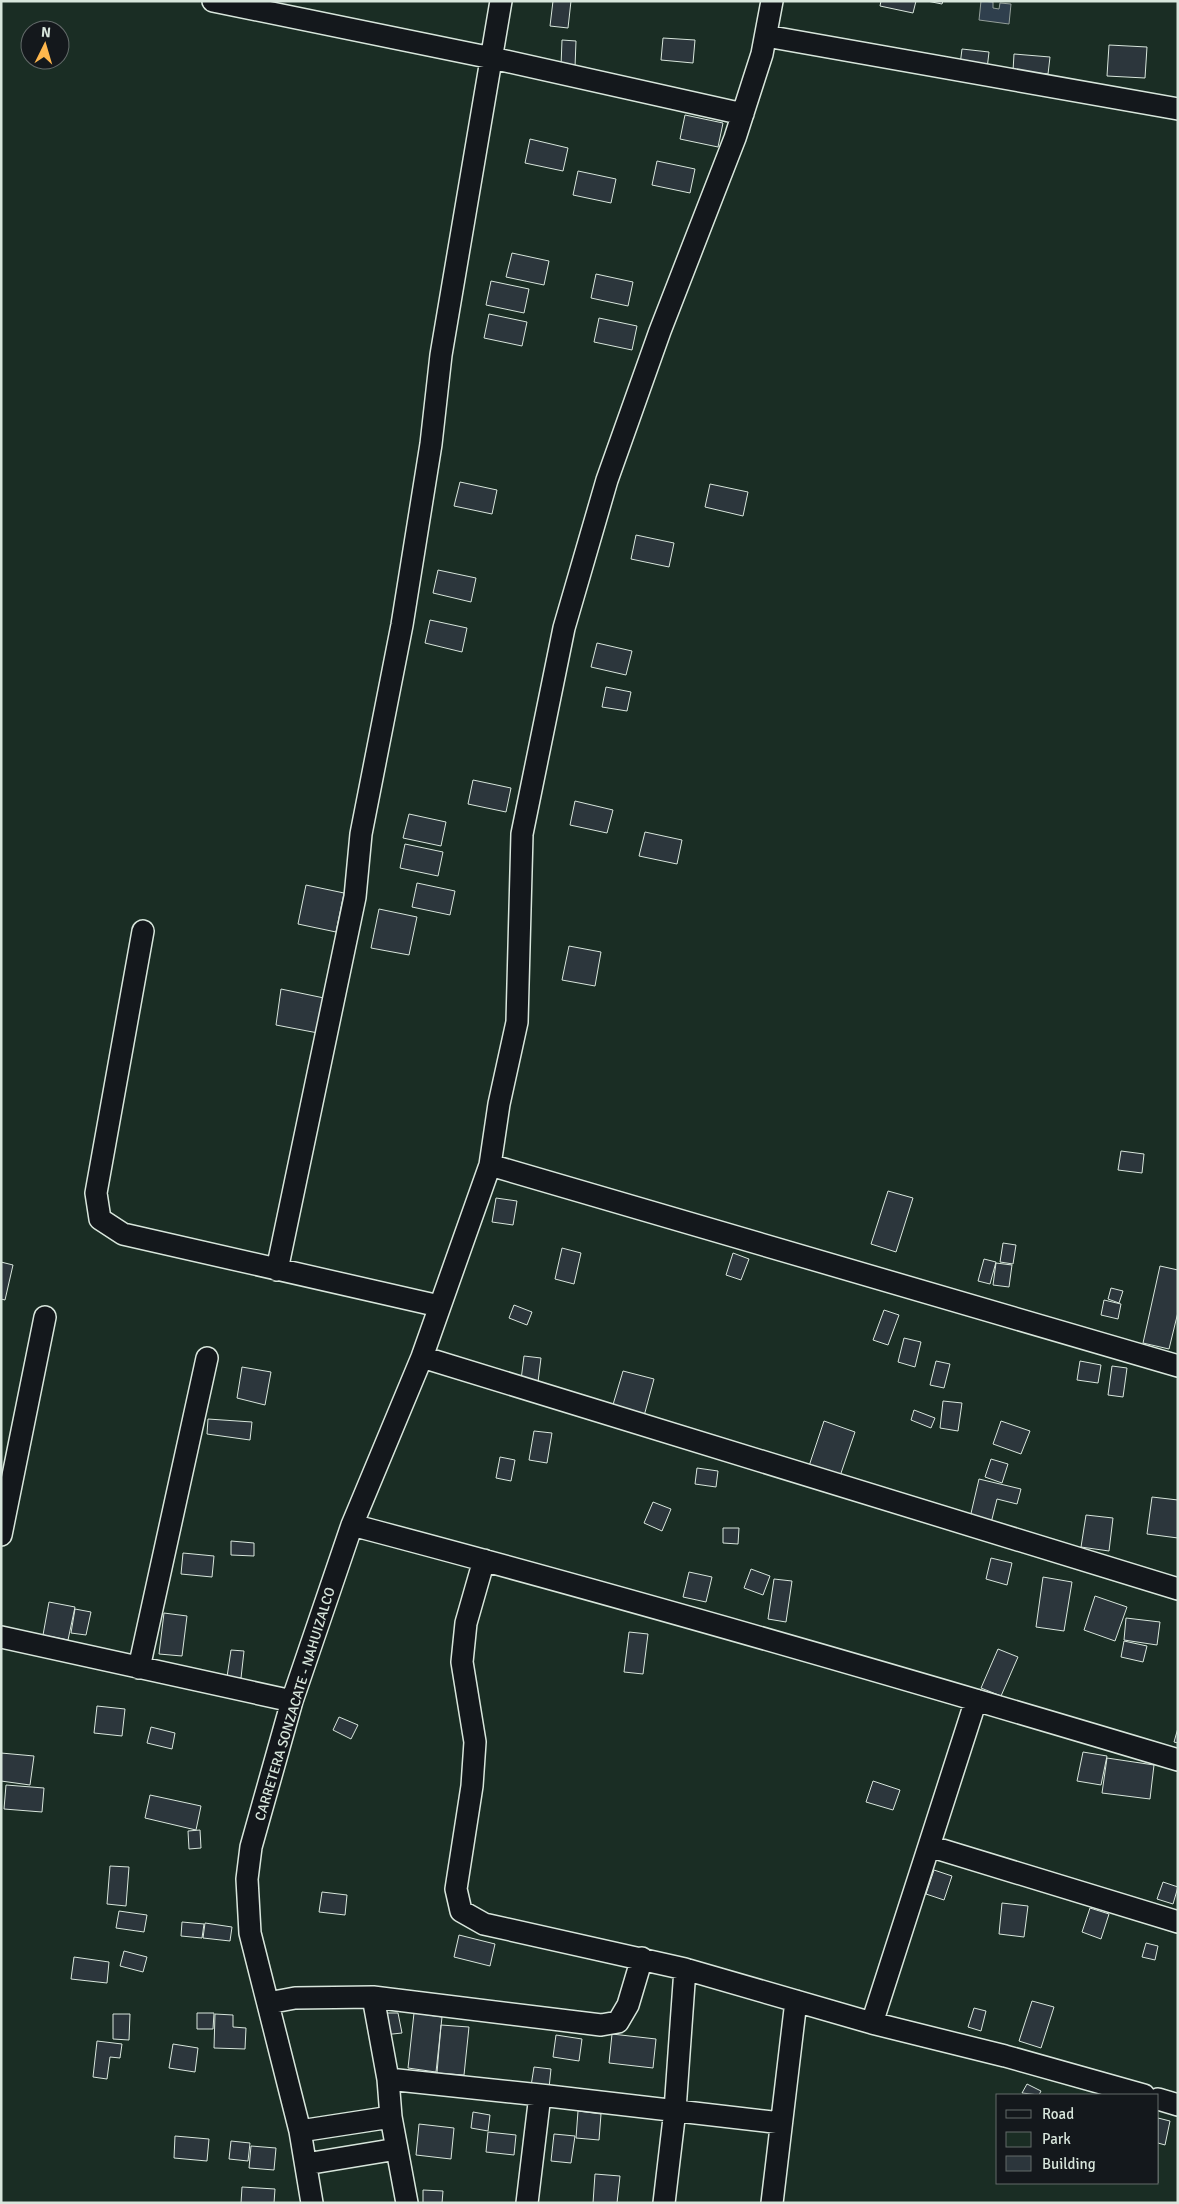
<svg xmlns="http://www.w3.org/2000/svg" width="1179" height="2204" font-family="Signika,sans-serif">
<style>
.green{fill:#1a2d24;stroke:#939e99;fill-rule:evenodd}
.water{fill:#2f3f4d;stroke:#939e99}
.building{fill:#2c363c;stroke:#d8e6dc}
.lines{fill:none;stroke-linecap:round;stroke-linejoin:round}
.minor-casing{stroke:#d8e6dc;stroke-width:24}
.minor{stroke:#14181c;stroke-width:21}
.labels{text-anchor:middle;dominant-baseline:central;stroke-width:4;stroke-linejoin:round;paint-order:stroke}
.street-label{font-size:14px;fill:#d8e6dc;stroke:#14181c}
</style>
<rect width="100%" height="100%" fill="#14181c"/>
<path class="green" d="M 1,1 L 1178,1 L 1178,2203 L 1,2203 ZM 30,30 L 60,30 L 60,60 L 30,60 ZM 998,2095 L 1158,2095 L 1158,2183 L 998,2183 Z"/>
<path class="water" d="M 981,1 L 993,2 L 993,8 L 999,9 L 1000,3 L 1011,4 L 1009,24 L 979,20 Z"/>
<path class="building" d="M 553,1 L 571,1 L 568,28 L 550,26 Z
M 881,1 L 916,1 L 913,13 L 880,6 Z
M 927,1 L 943,1 L 942,4 Z
M 663,38 L 695,40 L 693,63 L 661,60 Z
M 562,40 L 576,41 L 575,67 L 561,66 Z
M 1109,45 L 1147,47 L 1145,78 L 1107,76 Z
M 962,49 L 989,52 L 987,69 L 960,65 Z
M 1014,54 L 1050,57 L 1048,74 L 1013,71 Z
M 685,115 L 723,123 L 718,147 L 680,139 Z
M 530,139 L 568,148 L 563,171 L 525,163 Z
M 657,161 L 695,169 L 690,193 L 652,185 Z
M 578,171 L 616,179 L 611,203 L 573,195 Z
M 512,253 L 549,261 L 544,285 L 506,277 Z
M 596,274 L 633,282 L 628,306 L 591,298 Z
M 491,281 L 529,289 L 524,313 L 486,305 Z
M 489,314 L 527,322 L 522,346 L 484,338 Z
M 599,318 L 637,326 L 632,350 L 594,342 Z
M 460,482 L 497,490 L 492,514 L 454,506 Z
M 710,484 L 748,492 L 743,516 L 705,507 Z
M 636,535 L 674,543 L 669,567 L 631,559 Z
M 438,570 L 476,578 L 471,602 L 433,593 Z
M 430,620 L 467,628 L 462,652 L 425,643 Z
M 597,643 L 632,651 L 626,675 L 591,667 Z
M 606,687 L 631,692 L 627,711 L 602,707 Z
M 473,780 L 511,788 L 506,812 L 468,804 Z
M 575,801 L 613,810 L 607,833 L 570,825 Z
M 409,814 L 446,822 L 441,846 L 403,838 Z
M 645,832 L 682,840 L 677,864 L 639,856 Z
M 405,844 L 443,852 L 438,876 L 400,868 Z
M 417,883 L 455,891 L 450,915 L 412,907 Z
M 306,885 L 344,893 L 336,932 L 298,924 Z
M 379,909 L 417,917 L 409,955 L 371,948 Z
M 569,946 L 601,952 L 595,986 L 562,980 Z
M 281,989 L 324,998 L 318,1033 L 276,1025 Z
M 1121,1151 L 1144,1154 L 1142,1173 L 1118,1170 Z
M 888,1191 L 913,1198 L 896,1252 L 871,1244 Z
M 496,1198 L 517,1201 L 513,1225 L 492,1222 Z
M 1003,1243 L 1016,1245 L 1013,1264 L 1000,1262 Z
M 562,1248 L 581,1253 L 574,1284 L 555,1279 Z
M 733,1253 L 749,1259 L 741,1280 L 726,1275 Z
M 984,1259 L 996,1262 L 990,1284 L 978,1281 Z
M 1,1262 L 13,1265 L 5,1300 L 1,1299 Z
M 996,1263 L 1012,1265 L 1009,1287 L 993,1285 Z
M 1160,1266 L 1178,1270 L 1178,1312 L 1169,1349 L 1143,1343 Z
M 1111,1288 L 1123,1291 L 1119,1303 L 1108,1299 Z
M 1104,1300 L 1121,1304 L 1118,1319 L 1101,1315 Z
M 514,1305 L 532,1312 L 527,1325 L 509,1318 Z
M 884,1310 L 899,1315 L 888,1345 L 873,1340 Z
M 904,1338 L 921,1342 L 915,1367 L 898,1362 Z
M 524,1356 L 541,1358 L 538,1382 L 521,1380 Z
M 936,1361 L 950,1364 L 944,1388 L 930,1385 Z
M 1080,1361 L 1101,1365 L 1098,1383 L 1077,1380 Z
M 1112,1366 L 1127,1368 L 1123,1397 L 1108,1395 Z
M 242,1367 L 271,1372 L 265,1405 L 237,1398 Z
M 623,1371 L 654,1379 L 644,1416 L 612,1408 Z
M 943,1401 L 962,1403 L 958,1431 L 940,1428 Z
M 914,1410 L 935,1418 L 931,1428 L 911,1420 Z
M 208,1419 L 252,1422 L 250,1440 L 207,1434 Z
M 824,1421 L 855,1432 L 839,1479 L 808,1469 Z
M 1001,1421 L 1030,1431 L 1021,1454 L 993,1444 Z
M 534,1431 L 552,1433 L 547,1463 L 529,1460 Z
M 500,1457 L 515,1460 L 511,1481 L 496,1478 Z
M 991,1459 L 1008,1464 L 1002,1483 L 985,1477 Z
M 697,1468 L 718,1471 L 716,1487 L 695,1484 Z
M 979,1479 L 1021,1489 L 1017,1504 L 997,1499 L 990,1527 L 969,1522 Z
M 1152,1497 L 1178,1500 L 1178,1538 L 1147,1534 Z
M 653,1502 L 671,1509 L 662,1531 L 644,1523 Z
M 1086,1515 L 1113,1518 L 1109,1551 L 1081,1547 Z
M 723,1528 L 739,1528 L 738,1544 L 723,1543 Z
M 231,1541 L 254,1543 L 254,1556 L 231,1555 Z
M 183,1553 L 214,1556 L 212,1577 L 181,1574 Z
M 991,1558 L 1012,1563 L 1007,1585 L 986,1579 Z
M 751,1569 L 770,1576 L 763,1595 L 744,1588 Z
M 689,1572 L 712,1577 L 706,1602 L 683,1597 Z
M 1043,1577 L 1072,1582 L 1064,1631 L 1036,1627 Z
M 774,1579 L 792,1581 L 786,1622 L 768,1619 Z
M 1095,1596 L 1127,1607 L 1115,1641 L 1084,1630 Z
M 49,1602 L 75,1607 L 68,1640 L 43,1635 Z
M 75,1609 L 91,1612 L 86,1635 L 71,1633 Z
M 164,1613 L 187,1616 L 182,1656 L 159,1654 Z
M 1126,1618 L 1160,1622 L 1157,1645 L 1124,1640 Z
M 629,1632 L 648,1634 L 643,1674 L 624,1672 Z
M 1124,1641 L 1147,1646 L 1143,1662 L 1121,1657 Z
M 998,1649 L 1018,1657 L 1001,1696 L 981,1688 Z
M 231,1650 L 244,1651 L 241,1678 L 227,1677 Z
M 97,1706 L 125,1709 L 122,1736 L 94,1733 Z
M 339,1717 L 358,1725 L 351,1739 L 333,1730 Z
M 151,1727 L 175,1733 L 172,1749 L 147,1743 Z
M 1178,1728 L 1178,1743 L 1174,1742 Z
M 1083,1752 L 1107,1756 L 1101,1785 L 1077,1781 Z
M 1,1753 L 34,1756 L 30,1785 L 1,1781 Z
M 1107,1758 L 1154,1765 L 1150,1799 L 1102,1793 Z
M 873,1781 L 900,1790 L 893,1810 L 866,1802 Z
M 6,1785 L 44,1788 L 42,1812 L 4,1809 Z
M 150,1795 L 201,1806 L 196,1830 L 145,1818 Z
M 200,1830 L 201,1848 L 189,1849 L 188,1831 Z
M 110,1866 L 129,1867 L 126,1906 L 107,1904 Z
M 934,1870 L 952,1876 L 944,1900 L 926,1894 Z
M 1163,1882 L 1178,1887 L 1173,1904 L 1157,1899 Z
M 322,1892 L 347,1895 L 345,1915 L 319,1912 Z
M 1002,1903 L 1028,1906 L 1024,1937 L 999,1934 Z
M 1090,1908 L 1109,1914 L 1101,1939 L 1082,1932 Z
M 119,1911 L 147,1915 L 144,1932 L 116,1928 Z
M 182,1922 L 204,1924 L 202,1938 L 181,1936 Z
M 205,1923 L 232,1927 L 230,1941 L 203,1938 Z
M 459,1935 L 495,1944 L 490,1966 L 454,1957 Z
M 1146,1943 L 1158,1946 L 1155,1960 L 1142,1957 Z
M 124,1951 L 147,1957 L 143,1972 L 120,1966 Z
M 74,1957 L 109,1962 L 107,1983 L 71,1979 Z
M 1032,2001 L 1054,2007 L 1041,2048 L 1019,2041 Z
M 974,2008 L 986,2011 L 981,2031 L 968,2027 Z
M 197,2013 L 214,2013 L 213,2029 L 197,2029 Z
M 379,2013 L 398,2013 L 402,2033 L 383,2035 Z
M 414,2013 L 442,2017 L 436,2072 L 408,2068 Z
M 113,2014 L 130,2014 L 129,2040 L 113,2039 Z
M 215,2014 L 233,2015 L 233,2027 L 246,2028 L 245,2049 L 214,2048 Z
M 441,2025 L 469,2027 L 464,2075 L 437,2073 Z
M 612,2034 L 656,2039 L 653,2068 L 609,2063 Z
M 556,2035 L 582,2039 L 579,2061 L 553,2057 Z
M 97,2041 L 122,2044 L 120,2058 L 110,2057 L 107,2079 L 93,2077 Z
M 173,2044 L 198,2048 L 195,2072 L 169,2068 Z
M 534,2067 L 551,2069 L 549,2088 L 531,2086 Z
M 1027,2084 L 1041,2091 L 1039,2095 L 1022,2093 Z
M 578,2111 L 601,2114 L 599,2140 L 576,2138 Z
M 473,2112 L 490,2115 L 488,2131 L 471,2128 Z
M 1158,2118 L 1170,2121 L 1165,2145 L 1158,2143 Z
M 419,2124 L 454,2128 L 451,2159 L 416,2155 Z
M 488,2132 L 516,2135 L 514,2155 L 486,2152 Z
M 554,2134 L 575,2136 L 571,2163 L 551,2161 Z
M 175,2136 L 209,2139 L 207,2161 L 174,2158 Z
M 231,2141 L 250,2143 L 248,2161 L 229,2159 Z
M 251,2146 L 276,2148 L 274,2170 L 249,2168 Z
M 595,2174 L 620,2176 L 617,2203 L 593,2203 Z
M 242,2187 L 275,2189 L 274,2203 L 241,2203 Z
M 423,2190 L 443,2191 L 442,2203 L 423,2203 Z"/>
<g class="lines">
<defs>
<path id="minor" d="M 213,1 L 492,58 L 743,114
M 766,36 L 1178,109
M 143,931 L 96,1193 L 100,1219 L 123,1234 L 439,1306
M 490,1165 L 1178,1366
M 277,1270 L 355,897 L 361,834 L 402,625 L 431,444 L 441,355 L 501,1
M 422,1357 L 1178,1589
M 352,1525 C 629,1598 904,1678 1178,1760
M 1,1535 L 45,1317
M 484,1560 L 466,1623 L 462,1662 L 475,1742 L 472,1786 L 456,1889 L 461,1911 L 484,1924 L 685,1969 L 872,2023 L 1005,2056 L 1144,2095
M 1,1637 L 292,1701
M 139,1668 L 207,1358
M 929,1846 L 1178,1922
M 373,1997 L 388,2079
M 268,2003 L 295,1998 L 373,1997 L 601,2025 L 618,2022 L 628,2005 L 642,1958
M 872,2023 L 976,1700
M 540,2095 L 781,2123
M 1158,2099 L 1178,2105
M 300,2131 L 391,2117
M 306,2164 L 397,2149
M 312,2203 L 300,2131 L 250,1933 L 247,1879 L 251,1847 L 292,1701 L 352,1525 L 422,1357 L 490,1165 L 499,1104 L 517,1022 L 522,834 L 564,628 L 607,480 L 660,331 L 735,138 L 762,54 L 772,1
M 407,2203 L 391,2117 L 388,2079 L 540,2095 L 527,2203
M 664,2203 L 675,2110 L 685,1969
M 772,2203 L 796,2001"/>
</defs>
<use href="#minor" class="minor-casing"/>
<use href="#minor" class="minor"/>
</g>
<g class="labels">
<g class="street-label">
<text transform="translate(295 1704) rotate(-73)">CARRETERA SONZACATE - NAHUIZALCO</text>
</g>
</g>
<rect width="1179" height="2204" fill="none" stroke="#d8e6dc" stroke-width="5"/>
<rect x="996" y="2094" width="162" height="90" fill="#14181c" stroke="#626a69"/>
<rect x="1006" y="2110" width="25" height="8" fill="#14181c" stroke="#626a69"/>
<text x="1042" y="2119" font-size="15" fill="#d8e6dc">Road</text>
<rect x="1006" y="2132" width="25" height="15" fill="#1a2d24" stroke="#626a69"/>
<text x="1042" y="2144" font-size="15" fill="#d8e6dc">Park</text>
<rect x="1006" y="2156" width="25" height="15" fill="#2c363c" stroke="#626a69"/>
<text x="1042" y="2169" font-size="15" fill="#d8e6dc">Building</text>
<g transform="translate(45 45) rotate(5)"><circle r="24" fill="#14181c" stroke="#626a69"/>
<path d="M0-4L9 19L0 12L-9 19Z" fill="#ffb74d"/>
<text y="-8" font-size="14" font-weight="bold" text-anchor="middle" fill="#d8e6dc">N</text>
</g>
</svg>
